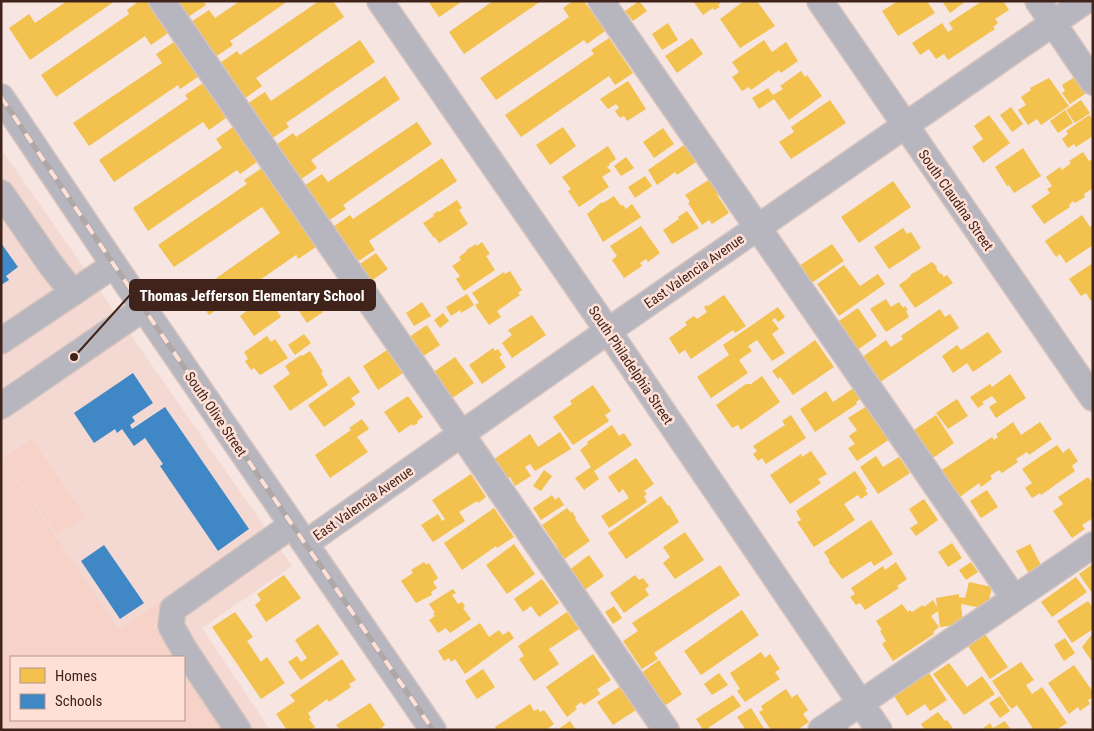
<svg xmlns="http://www.w3.org/2000/svg" width="1094" height="731" font-family="'Roboto Condensed',sans-serif">
<style>
.built{fill:#f3d9d1;fill-rule:evenodd}
.green{fill:#f7d2c8}
.homes{fill:#f2c14e}
.schools{fill:#3f88c5}
.lines{fill:none;stroke-linecap:round;stroke-linejoin:round}
.minor-casing{stroke:#d4c3be;stroke-width:28}
.minor{stroke:#b7b6bf;stroke-width:25}
.rail-casing{stroke:#aea8a9;stroke-width:5.5}
.rail{stroke:#ffe0d7;stroke-width:4;stroke-dasharray:11;stroke-linecap:butt}
.labels{text-anchor:middle;dominant-baseline:central;stroke-width:5;stroke-linejoin:round;paint-order:stroke}
.street-label{font-size:14px;fill:#40241c;stroke:#ffe0d7}
.leader{fill:none;stroke:#40241c;stroke-width:2}
.callout-dot{fill:#40241c;stroke:#ffe0d7;stroke-width:2}
.callout{fill:#40241c;stroke:#40241c;stroke-width:2}
.callout-label{font-size:15px;text-anchor:middle;font-weight:bold;fill:#fff}
</style>
<rect width="100%" height="100%" fill="#f6e5e0"/>
<path class="built" d="M 1,149 L 292,566 L 202,628 L 270,730 L 1,730 ZM 11,657 L 184,657 L 184,720 L 11,720 Z"/>
<path class="green" d="M 32,439 L 85,516 L 57,535 L 4,458 Z
M 3,459 L 119,630 L 160,602 L 155,628 L 175,657 L 11,657 L 11,720 L 184,720 L 184,671 L 224,730 L 1,730 L 1,460 Z"/>
<path class="homes" d="M 67,1 L 115,1 L 30,60 L 9,28 L 29,14 L 35,23 Z
M 139,1 L 147,1 L 168,33 L 151,45 L 145,36 L 56,97 L 41,75 L 129,14 L 127,10 Z
M 177,1 L 203,1 L 206,5 L 188,17 Z
M 240,1 L 288,1 L 230,41 L 233,45 L 215,57 L 191,22 L 209,10 L 215,18 Z
M 319,1 L 333,1 L 344,17 L 256,78 L 262,86 L 244,99 L 220,63 L 237,51 L 240,55 Z
M 428,1 L 463,1 L 439,17 Z
M 493,1 L 541,1 L 464,54 L 449,32 Z
M 573,1 L 584,1 L 605,31 L 587,44 L 584,40 L 496,100 L 480,78 L 569,17 L 563,8 Z
M 639,1 L 647,11 L 633,21 L 625,11 Z
M 693,1 L 723,1 L 718,5 L 720,7 L 714,10 L 713,8 L 703,15 Z
M 744,1 L 757,1 L 775,26 L 740,48 L 720,19 Z
M 898,1 L 927,1 L 935,13 L 898,36 L 882,11 Z
M 942,1 L 966,1 L 950,13 Z
M 982,1 L 1003,1 L 1009,10 L 995,19 L 998,23 L 993,27 L 995,29 L 948,60 L 944,54 L 936,59 L 929,49 L 920,55 L 912,43 L 942,23 L 948,32 L 953,29 L 949,23 Z
M 668,23 L 678,40 L 662,50 L 652,34 Z
M 609,38 L 633,73 L 615,85 L 609,76 L 521,137 L 505,115 L 594,54 L 591,50 Z
M 692,38 L 703,54 L 677,73 L 665,56 Z
M 360,40 L 375,62 L 286,123 L 289,127 L 271,139 L 247,104 L 265,92 L 271,101 Z
M 764,40 L 772,52 L 786,42 L 798,61 L 781,73 L 779,70 L 751,90 L 749,87 L 742,91 L 732,77 L 739,72 L 732,62 Z
M 174,42 L 198,77 L 180,89 L 178,85 L 89,146 L 73,123 L 162,63 L 156,54 Z
M 801,71 L 805,77 L 807,75 L 822,96 L 789,120 L 774,99 L 759,109 L 752,98 L 768,88 L 773,95 L 783,89 L 780,86 Z
M 385,76 L 400,99 L 311,160 L 317,168 L 300,180 L 276,145 L 293,133 L 296,137 Z
M 1076,76 L 1088,92 L 1070,104 L 1062,93 L 1065,91 L 1062,85 Z
M 1049,78 L 1069,106 L 1041,125 L 1037,119 L 1028,125 L 1018,110 L 1026,105 L 1021,97 L 1031,90 L 1030,88 Z
M 628,81 L 646,109 L 627,121 L 624,116 L 620,118 L 615,111 L 619,108 L 616,104 L 608,109 L 600,99 Z
M 203,83 L 226,118 L 209,130 L 203,122 L 114,182 L 99,160 L 188,99 L 185,95 Z
M 830,100 L 846,123 L 791,159 L 779,142 L 794,132 L 791,127 Z
M 1081,100 L 1090,113 L 1075,123 L 1066,110 Z
M 1011,107 L 1023,124 L 1012,132 L 1000,115 Z
M 1065,110 L 1073,123 L 1058,133 L 1050,121 Z
M 989,115 L 1010,143 L 983,163 L 972,147 L 983,139 L 974,126 Z
M 1089,115 L 1093,120 L 1093,136 L 1076,147 L 1074,144 L 1068,148 L 1062,139 L 1068,134 L 1066,131 Z
M 417,122 L 432,144 L 343,205 L 346,209 L 328,221 L 304,186 L 322,174 L 328,182 Z
M 233,127 L 257,162 L 240,174 L 237,170 L 148,231 L 133,208 L 222,148 L 216,139 Z
M 563,127 L 576,146 L 550,165 L 536,145 Z
M 663,128 L 674,144 L 654,158 L 643,142 Z
M 684,145 L 696,162 L 677,175 L 675,172 L 657,185 L 648,170 Z
M 608,146 L 616,159 L 609,164 L 610,165 L 607,167 L 611,171 L 602,177 L 609,187 L 579,207 L 568,191 L 571,189 L 562,177 Z
M 1023,148 L 1041,176 L 1014,193 L 1009,185 L 1007,186 L 995,167 Z
M 1083,152 L 1089,161 L 1093,159 L 1093,188 L 1084,194 L 1085,197 L 1075,203 L 1073,201 L 1069,205 L 1070,207 L 1044,224 L 1031,206 L 1050,193 L 1047,189 L 1052,186 L 1046,177 L 1060,167 L 1062,170 L 1071,163 L 1069,161 Z
M 626,157 L 634,168 L 621,176 L 614,166 Z
M 442,158 L 457,181 L 369,241 L 375,250 L 357,262 L 333,227 L 350,215 L 353,219 Z
M 262,168 L 316,247 L 298,259 L 296,255 L 209,315 L 194,294 L 280,233 L 262,207 L 174,267 L 158,245 L 247,184 L 244,180 Z
M 645,176 L 652,186 L 635,198 L 628,187 Z
M 710,179 L 721,193 L 717,195 L 729,213 L 712,224 L 709,220 L 702,225 L 688,203 L 690,202 L 685,195 Z
M 893,181 L 911,207 L 859,243 L 841,217 Z
M 614,196 L 621,206 L 623,205 L 626,209 L 632,204 L 641,217 L 603,242 L 587,214 L 602,202 L 603,203 Z
M 457,200 L 462,208 L 459,210 L 468,224 L 439,243 L 435,237 L 434,238 L 423,223 L 434,216 L 433,214 L 438,211 L 439,212 Z
M 687,211 L 699,228 L 672,244 L 663,230 L 679,219 L 678,217 Z
M 1082,215 L 1090,227 L 1093,226 L 1093,245 L 1066,263 L 1060,254 L 1056,257 L 1045,241 Z
M 641,226 L 660,253 L 648,262 L 646,259 L 640,263 L 642,266 L 624,278 L 612,260 L 617,256 L 610,246 Z
M 903,228 L 907,234 L 911,232 L 921,248 L 889,269 L 874,247 Z
M 482,242 L 490,254 L 486,256 L 495,270 L 464,291 L 456,279 L 460,276 L 452,266 L 461,260 L 459,257 L 467,251 L 466,250 L 476,244 L 477,246 Z
M 832,244 L 844,261 L 810,284 L 799,266 Z
M 376,253 L 388,269 L 371,281 L 360,267 L 361,266 L 360,264 Z
M 932,262 L 937,267 L 936,268 L 940,274 L 941,273 L 944,277 L 947,275 L 953,283 L 915,308 L 899,285 L 911,276 L 910,275 Z
M 1093,263 L 1093,300 L 1091,301 L 1086,293 L 1081,296 L 1069,279 Z
M 844,265 L 860,286 L 878,274 L 885,284 L 839,316 L 817,284 Z
M 510,271 L 522,290 L 518,293 L 520,295 L 497,311 L 501,317 L 489,325 L 475,305 L 479,303 L 472,293 L 504,272 L 505,274 Z
M 261,290 L 265,295 L 270,292 L 273,297 L 278,294 L 284,303 L 276,309 L 281,317 L 254,336 L 240,316 L 248,310 L 243,303 Z
M 467,294 L 474,305 L 461,313 L 460,310 L 451,316 L 446,307 Z
M 724,295 L 746,326 L 735,333 L 733,330 L 691,359 L 685,350 L 679,354 L 669,338 L 687,325 L 685,322 L 694,316 L 697,319 L 707,312 L 704,307 L 707,305 L 708,306 Z
M 313,298 L 323,312 L 307,323 L 297,308 Z
M 886,299 L 891,307 L 899,302 L 903,308 L 905,306 L 908,310 L 906,311 L 909,317 L 886,332 L 870,309 Z
M 422,302 L 431,316 L 414,326 L 406,313 Z
M 778,307 L 785,317 L 778,322 L 775,318 L 772,320 L 779,329 L 772,334 L 785,353 L 772,361 L 757,340 L 748,346 L 752,351 L 739,360 L 748,373 L 711,398 L 697,377 L 729,355 L 723,345 Z
M 858,308 L 877,336 L 856,351 L 836,323 Z
M 940,309 L 945,317 L 950,314 L 959,328 L 879,383 L 861,358 L 886,340 L 891,347 L 903,339 L 901,336 Z
M 443,313 L 449,321 L 440,328 L 434,320 Z
M 532,315 L 546,335 L 512,358 L 502,343 L 512,335 L 508,330 Z
M 427,325 L 440,345 L 422,357 L 409,337 Z
M 988,332 L 1002,352 L 973,372 L 967,363 L 953,373 L 942,356 L 957,345 L 961,350 Z
M 304,334 L 311,343 L 295,355 L 288,345 Z
M 267,336 L 271,342 L 275,339 L 288,358 L 260,375 L 254,368 L 251,370 L 245,361 L 248,359 L 244,352 Z
M 815,340 L 834,367 L 793,395 L 780,377 L 778,379 L 772,371 Z
M 493,348 L 495,351 L 498,349 L 502,355 L 499,357 L 506,367 L 482,384 L 469,365 Z
M 387,350 L 403,373 L 378,390 L 363,366 Z
M 310,351 L 323,372 L 321,373 L 328,385 L 290,411 L 273,386 L 290,374 L 285,366 L 301,355 L 302,356 Z
M 455,357 L 474,383 L 451,399 L 432,373 Z
M 1010,374 L 1026,398 L 996,418 L 989,407 L 997,402 L 992,396 L 982,402 L 984,404 L 978,408 L 970,397 L 990,384 L 992,387 Z
M 349,376 L 360,392 L 351,398 L 355,403 L 355,405 L 324,427 L 308,405 Z
M 762,376 L 780,402 L 741,430 L 738,425 L 732,428 L 716,405 L 746,384 L 751,384 Z
M 593,385 L 611,411 L 605,415 L 609,421 L 573,445 L 553,417 L 572,404 L 570,401 Z
M 855,387 L 862,398 L 856,402 L 857,404 L 815,432 L 800,409 L 826,391 L 833,402 Z
M 408,396 L 423,417 L 417,421 L 418,423 L 413,426 L 412,424 L 399,433 L 384,412 Z
M 957,399 L 968,416 L 948,429 L 936,413 Z
M 867,406 L 890,439 L 857,461 L 848,448 L 855,444 L 849,436 L 857,430 L 848,418 Z
M 791,415 L 806,438 L 766,464 L 762,458 L 758,461 L 753,454 L 757,451 L 753,446 L 785,425 L 782,421 Z
M 936,415 L 954,443 L 930,460 L 911,432 Z
M 362,419 L 369,429 L 357,437 L 368,452 L 330,478 L 315,455 L 351,430 L 349,428 Z
M 1013,422 L 1021,435 L 1040,422 L 1052,439 L 1029,455 L 1027,452 L 1016,459 L 1018,462 L 1002,473 L 999,470 L 990,476 L 992,479 L 981,487 L 979,483 L 957,499 L 939,472 L 992,437 L 994,440 L 998,437 L 996,434 Z
M 612,425 L 619,436 L 624,433 L 632,445 L 594,471 L 599,479 L 584,490 L 575,478 L 591,467 L 580,450 L 588,444 L 587,442 Z
M 560,432 L 571,449 L 535,471 L 530,464 L 525,467 L 531,476 L 515,486 L 510,477 L 507,479 L 493,460 L 530,434 L 538,447 Z
M 1057,445 L 1063,453 L 1069,448 L 1078,461 L 1072,466 L 1075,471 L 1041,495 L 1040,493 L 1032,498 L 1025,488 L 1032,483 L 1022,469 Z
M 811,451 L 827,474 L 818,479 L 821,483 L 790,504 L 770,475 L 801,454 L 802,457 Z
M 876,456 L 883,467 L 899,457 L 910,473 L 878,494 L 860,467 Z
M 636,458 L 654,484 L 644,491 L 647,494 L 644,496 L 647,502 L 609,528 L 601,516 L 629,498 L 623,489 L 619,493 L 608,477 Z
M 544,470 L 552,476 L 541,491 L 533,486 Z
M 855,471 L 867,489 L 865,490 L 868,494 L 861,499 L 858,495 L 844,504 L 855,520 L 814,547 L 797,522 L 801,520 L 796,511 Z
M 471,474 L 486,497 L 478,503 L 477,501 L 459,512 L 465,521 L 433,542 L 421,525 L 438,514 L 442,521 L 445,519 L 432,500 Z
M 1088,477 L 1093,484 L 1093,518 L 1082,525 L 1085,529 L 1072,538 L 1053,511 L 1063,504 L 1058,497 Z
M 987,490 L 998,507 L 981,518 L 970,501 Z
M 552,495 L 555,500 L 559,497 L 564,505 L 541,520 L 533,508 Z
M 661,496 L 668,506 L 669,505 L 679,522 L 626,559 L 608,533 Z
M 924,499 L 938,520 L 916,536 L 910,528 L 918,523 L 909,509 Z
M 494,508 L 514,537 L 497,548 L 496,546 L 462,570 L 444,543 Z
M 567,508 L 571,513 L 572,511 L 576,518 L 575,519 L 590,541 L 563,560 L 556,550 L 558,548 L 542,525 Z
M 871,520 L 893,554 L 874,566 L 871,561 L 842,579 L 828,561 L 830,561 L 824,552 Z
M 685,532 L 704,560 L 675,579 L 663,563 L 670,557 L 663,547 Z
M 952,543 L 962,558 L 948,567 L 938,552 Z
M 514,544 L 535,574 L 507,594 L 486,565 Z
M 1030,544 L 1042,567 L 1029,574 L 1016,551 Z
M 589,555 L 604,576 L 583,591 L 568,571 Z
M 424,562 L 426,565 L 429,563 L 438,578 L 433,582 L 437,588 L 431,592 L 432,595 L 416,603 L 401,581 L 413,573 L 411,570 Z
M 896,562 L 907,579 L 897,586 L 899,588 L 865,610 L 860,603 L 856,605 L 850,597 L 855,594 L 851,588 L 883,566 L 885,570 Z
M 971,562 L 978,572 L 966,580 L 959,570 Z
M 1093,564 L 1093,592 L 1092,593 L 1079,574 Z
M 720,565 L 740,595 L 654,653 L 658,659 L 642,669 L 623,641 L 638,631 L 632,623 Z
M 284,575 L 301,598 L 266,622 L 255,605 L 261,600 L 257,594 Z
M 635,575 L 639,580 L 643,578 L 649,586 L 645,589 L 649,595 L 624,613 L 610,593 Z
M 1076,577 L 1087,592 L 1052,617 L 1041,602 Z
M 542,579 L 559,603 L 539,617 L 531,606 L 523,612 L 514,599 Z
M 969,582 L 992,587 L 987,609 L 961,604 L 963,624 L 940,627 L 938,611 L 931,616 L 939,627 L 933,632 L 934,634 L 893,661 L 882,644 L 886,641 L 880,631 L 882,630 L 876,621 L 902,604 L 908,612 L 910,610 L 912,612 L 923,605 L 924,607 L 933,600 L 937,607 L 936,598 L 959,594 L 959,597 L 965,598 Z
M 453,589 L 456,593 L 452,595 L 458,604 L 462,602 L 465,606 L 463,608 L 471,619 L 450,633 L 446,628 L 438,633 L 429,620 L 435,616 L 433,614 L 435,613 L 429,604 Z
M 1088,601 L 1093,608 L 1093,629 L 1072,643 L 1057,621 Z
M 614,606 L 622,618 L 613,624 L 605,612 Z
M 742,610 L 759,635 L 701,675 L 684,651 Z
M 235,612 L 253,637 L 247,641 L 261,662 L 267,657 L 285,683 L 261,699 L 212,627 Z
M 567,612 L 579,629 L 549,649 L 559,664 L 534,681 L 519,659 L 524,656 L 518,646 Z
M 480,623 L 489,637 L 499,630 L 503,635 L 509,631 L 514,638 L 465,674 L 455,659 L 451,662 L 449,658 L 444,661 L 438,651 Z
M 318,624 L 339,654 L 301,680 L 288,662 L 297,656 L 301,662 L 307,658 L 295,640 Z
M 1093,633 L 1093,663 L 1082,647 Z
M 985,634 L 1008,667 L 990,679 L 968,646 Z
M 1065,638 L 1075,653 L 1064,661 L 1054,645 Z
M 761,652 L 765,658 L 770,654 L 780,669 L 775,672 L 780,679 L 745,702 L 737,691 L 740,689 L 730,673 Z
M 593,654 L 611,680 L 597,689 L 600,694 L 584,705 L 581,702 L 575,707 L 577,709 L 567,717 L 546,687 Z
M 342,659 L 356,680 L 349,684 L 351,687 L 329,702 L 327,699 L 308,713 L 311,718 L 309,719 L 315,727 L 311,730 L 287,730 L 276,714 L 295,701 L 290,695 Z
M 659,660 L 682,694 L 663,707 L 640,674 Z
M 1021,662 L 1034,680 L 1026,685 L 1032,694 L 1042,687 L 1067,723 L 1056,730 L 1034,730 L 1017,705 L 1012,709 L 1008,705 L 992,681 Z
M 949,663 L 967,687 L 982,676 L 995,694 L 964,715 L 933,674 Z
M 1074,665 L 1093,692 L 1093,697 L 1088,700 L 1090,704 L 1080,711 L 1078,707 L 1069,714 L 1048,683 Z
M 483,669 L 495,687 L 477,699 L 465,681 Z
M 719,673 L 728,685 L 712,695 L 704,684 Z
M 929,673 L 947,700 L 930,711 L 925,704 L 907,716 L 894,696 Z
M 621,686 L 636,710 L 613,725 L 597,702 Z
M 786,689 L 792,698 L 797,694 L 808,710 L 803,714 L 809,722 L 797,730 L 771,730 L 759,712 L 763,710 L 761,706 Z
M 733,695 L 741,706 L 705,730 L 703,730 L 696,719 Z
M 1000,696 L 1010,711 L 1000,718 L 989,703 Z
M 370,703 L 385,725 L 379,730 L 340,730 L 336,725 Z
M 530,704 L 534,711 L 538,709 L 540,712 L 544,710 L 554,724 L 546,730 L 497,730 L 495,727 Z
M 751,708 L 765,730 L 746,730 L 737,717 Z
M 938,712 L 945,721 L 947,720 L 954,730 L 925,730 L 921,724 Z
M 570,721 L 576,730 L 557,730 Z
M 1005,721 L 1011,730 L 981,730 L 990,723 L 993,728 Z"/>
<path class="schools" d="M 1,243 L 18,267 L 6,276 L 9,280 L 1,285 Z
M 133,373 L 153,403 L 132,417 L 135,421 L 130,425 L 132,429 L 165,407 L 249,529 L 218,551 L 160,466 L 163,464 L 145,438 L 134,446 L 122,429 L 117,433 L 115,429 L 94,443 L 74,413 Z
M 104,545 L 144,603 L 120,619 L 81,561 Z"/>
<g class="lines">
<defs>
<path id="minor" d="M 162,1 L 666,730
M 380,1 L 608,331 L 879,730
M 601,1 L 1014,598
M 820,1 L 1093,398
M 1038,1 L 1093,82
M 1,97 L 114,265 L 433,730
M 1,193 L 51,265 L 73,293
M 1,341 L 114,265
M 1,406 L 144,308
M 306,543 L 608,331 L 1085,1
M 238,730 L 184,649 L 171,626 L 173,609 L 292,525
M 821,730 L 1093,545"/>
</defs>
<use href="#minor" class="minor-casing"/>
<use href="#minor" class="minor"/>
<defs>
<path id="rail" d="M 1,97 L 114,265 L 433,730"/>
</defs>
<use href="#rail" class="rail-casing"/>
<use href="#rail" class="rail"/>
</g>
<g class="labels">
<g class="street-label">
<text transform="translate(956 200) rotate(55)">South Claudina Street</text>
<text transform="translate(694 271) rotate(-35)">East Valencia Avenue</text>
<text transform="translate(631 365) rotate(56)">South Philadelphia Street</text>
<text transform="translate(216 414) rotate(56)">South Olive Street</text>
<text transform="translate(363 503) rotate(-35)">East Valencia Avenue</text>
</g>
</g>
<path class="leader" d="M74 357L130 295"/>
<circle class="callout-dot" cx="74" cy="357" r="5"/>
<rect class="callout" x="130" y="280" width="245" height="30" rx="5"/>
<g class="callout-label">
<text x="252" y="301">Thomas Jefferson Elementary School</text>
</g>
<rect width="1094" height="731" fill="none" stroke="#40241c" stroke-width="5"/>
<rect x="10" y="656" width="175" height="65" fill="#ffe0d7" stroke="#b3958c"/>
<rect x="20" y="668" width="25" height="15" fill="#f2c14e" stroke="#b3958c"/>
<text x="55" y="681" font-size="15" fill="#40241c">Homes</text>
<rect x="20" y="694" width="25" height="15" fill="#3f88c5" stroke="#b3958c"/>
<text x="55" y="706" font-size="15" fill="#40241c">Schools</text>
</svg>
